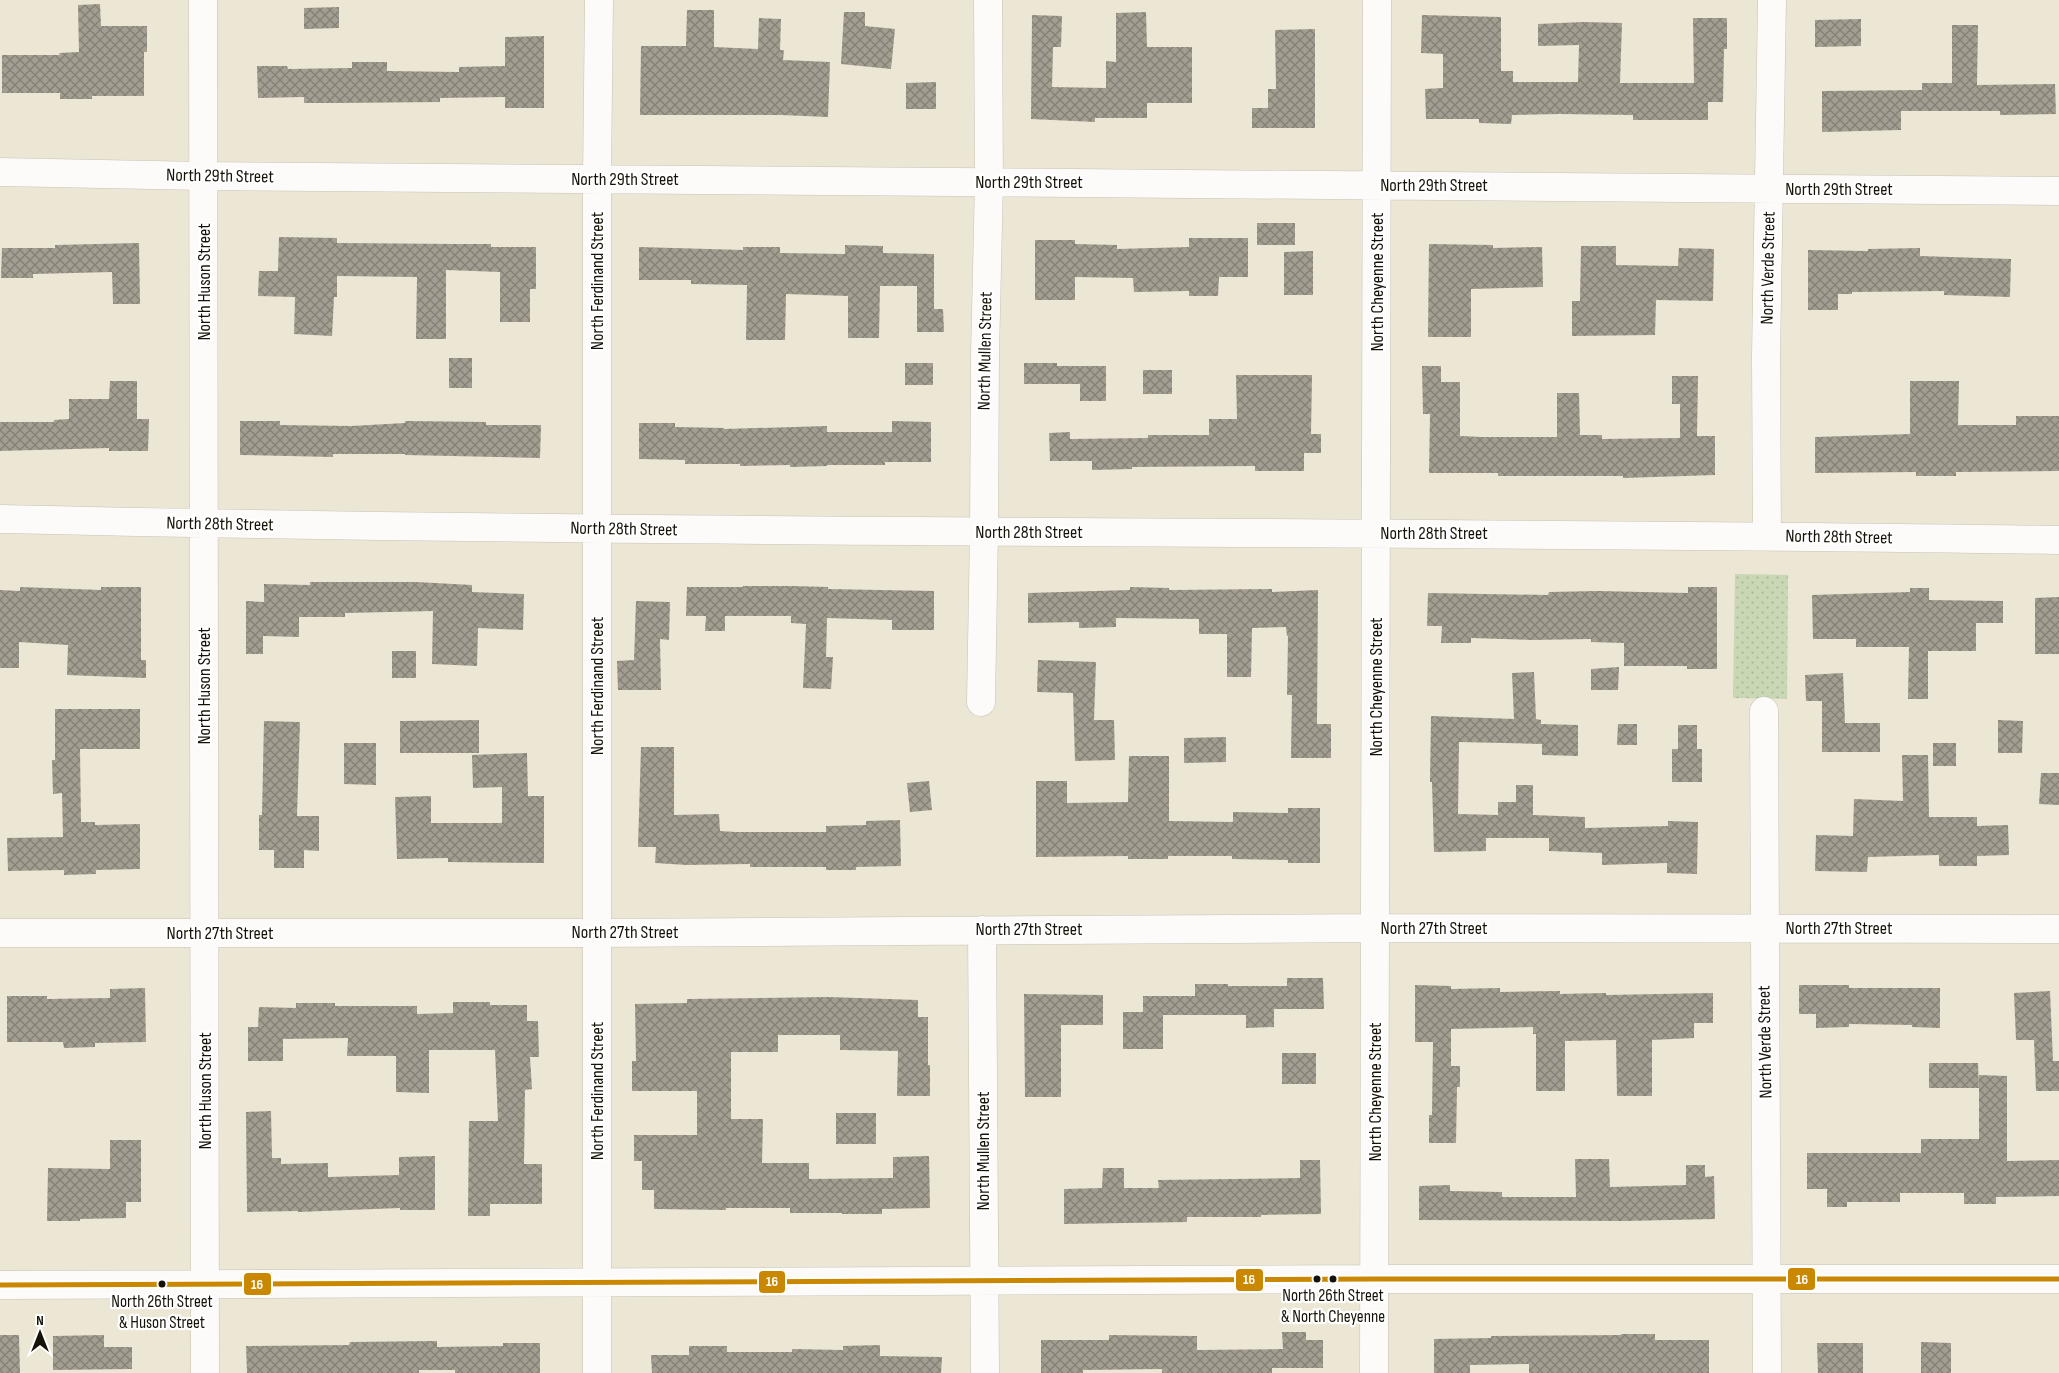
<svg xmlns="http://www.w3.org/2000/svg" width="2059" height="1373" font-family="'Sofia Sans Condensed',sans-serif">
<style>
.grass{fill:url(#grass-dots)}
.building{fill:url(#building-cross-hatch)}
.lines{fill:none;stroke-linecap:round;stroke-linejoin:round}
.minor-casing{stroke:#c7c2b5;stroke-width:29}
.minor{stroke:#fcfbf9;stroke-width:28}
.bus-1-casing{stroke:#fff;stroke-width:9}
.bus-1{stroke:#ca8801;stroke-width:5}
.bus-dot{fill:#161207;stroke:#fff;stroke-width:2}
.labels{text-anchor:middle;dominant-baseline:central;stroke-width:4.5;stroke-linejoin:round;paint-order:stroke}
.bus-label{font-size:17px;fill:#161207;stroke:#fff}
.street-label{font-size:18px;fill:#161207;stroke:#fff}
.line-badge{stroke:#fff;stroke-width:2}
.badge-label{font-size:14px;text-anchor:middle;font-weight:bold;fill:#fff}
</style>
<defs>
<pattern id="grass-dots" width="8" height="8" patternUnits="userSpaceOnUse" patternTransform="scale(1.25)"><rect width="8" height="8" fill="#c9d7b5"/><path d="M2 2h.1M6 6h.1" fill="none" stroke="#acb89a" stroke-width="1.8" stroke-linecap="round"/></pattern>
<pattern id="building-cross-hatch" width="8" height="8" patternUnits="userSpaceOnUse" patternTransform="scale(1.25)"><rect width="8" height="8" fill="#a39e91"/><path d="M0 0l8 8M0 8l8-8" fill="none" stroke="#847f74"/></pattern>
</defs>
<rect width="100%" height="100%" fill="#ece6d5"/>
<path class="grass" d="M 1735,574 L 1788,575 L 1787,699 L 1733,698 Z"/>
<path class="building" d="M 100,4 L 101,26 L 147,26 L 147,52 L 144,52 L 144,96 L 92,96 L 92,99 L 60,99 L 60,93 L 2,93 L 2,55 L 60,55 L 59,53 L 79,52 L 78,5 Z
M 339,7 L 339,28 L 304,29 L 304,8 Z
M 687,10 L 714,10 L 714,47 L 758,49 L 759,18 L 781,19 L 780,50 L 784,50 L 783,60 L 830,62 L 828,117 L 781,115 L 640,115 L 641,46 L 686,46 Z
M 844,12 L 865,12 L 865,26 L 895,29 L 891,69 L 841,64 Z
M 1146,12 L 1147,47 L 1192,47 L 1192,103 L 1147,103 L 1147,118 L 1095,118 L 1095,122 L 1031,119 L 1032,15 L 1062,16 L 1061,47 L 1053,47 L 1052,87 L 1106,88 L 1106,61 L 1116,62 L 1116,13 Z
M 1422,15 L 1501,17 L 1501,71 L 1513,71 L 1513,82 L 1578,82 L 1579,45 L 1538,46 L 1538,24 L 1583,22 L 1622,23 L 1620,83 L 1694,83 L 1693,18 L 1727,18 L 1727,49 L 1724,49 L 1723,102 L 1708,102 L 1708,120 L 1633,120 L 1633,115 L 1559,114 L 1512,115 L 1511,124 L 1479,123 L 1479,119 L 1426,119 L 1425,89 L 1443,88 L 1443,54 L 1421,53 Z
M 1861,19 L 1861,46 L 1815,47 L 1815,20 Z
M 1952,25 L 1978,25 L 1977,85 L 2055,84 L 2056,114 L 2000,115 L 2000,111 L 1901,111 L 1901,130 L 1822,132 L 1822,91 L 1922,90 L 1922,83 L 1952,83 Z
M 1315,29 L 1315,128 L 1252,128 L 1252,108 L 1268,108 L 1268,89 L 1276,89 L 1275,30 Z
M 544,36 L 544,108 L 505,108 L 505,97 L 440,98 L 440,102 L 335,103 L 304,103 L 304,97 L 258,98 L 257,66 L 287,66 L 288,69 L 352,68 L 352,62 L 387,62 L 387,71 L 459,72 L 459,67 L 505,66 L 505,37 Z
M 936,82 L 936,109 L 906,109 L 906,83 Z
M 1257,223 L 1295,223 L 1295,245 L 1257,245 Z
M 279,237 L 337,238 L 337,243 L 457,244 L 491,244 L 491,247 L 536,247 L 536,289 L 530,289 L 530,322 L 500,322 L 500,272 L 446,270 L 446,339 L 416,339 L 417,277 L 337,276 L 337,297 L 334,297 L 332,336 L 294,334 L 295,297 L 258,296 L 259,271 L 278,271 Z
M 1189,238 L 1248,238 L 1248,277 L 1219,277 L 1218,296 L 1189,296 L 1189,291 L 1134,292 L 1133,278 L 1075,277 L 1075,300 L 1035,300 L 1035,240 L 1075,240 L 1075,244 L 1117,245 L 1117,249 L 1189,247 Z
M 139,243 L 140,304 L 113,304 L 112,272 L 33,274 L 33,278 L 1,278 L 2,248 L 55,248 L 55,245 Z
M 1429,244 L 1493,245 L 1493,248 L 1542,247 L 1543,287 L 1471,289 L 1471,337 L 1428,337 Z
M 845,245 L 883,246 L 883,253 L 934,254 L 934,309 L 943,309 L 944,332 L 917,332 L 917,286 L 880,286 L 879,338 L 848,338 L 848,296 L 786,294 L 785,340 L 746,340 L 747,285 L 691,284 L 691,280 L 639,280 L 639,247 L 743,250 L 743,247 L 780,247 L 780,253 L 845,254 Z
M 1581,246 L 1616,246 L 1616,265 L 1678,266 L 1679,248 L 1714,249 L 1713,301 L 1656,300 L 1655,335 L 1572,336 L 1572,301 L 1580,301 Z
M 1920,248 L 1920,256 L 2011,259 L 2010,297 L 1944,295 L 1944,291 L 1852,292 L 1852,294 L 1838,294 L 1838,310 L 1808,310 L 1808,250 L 1868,251 L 1868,249 Z
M 1313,251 L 1313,295 L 1284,295 L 1284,252 Z
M 449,358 L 472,358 L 472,388 L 449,388 Z
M 905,363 L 933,363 L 933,385 L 905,385 Z
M 1024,363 L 1057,363 L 1057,366 L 1106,366 L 1106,401 L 1080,401 L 1080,384 L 1024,384 Z
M 1422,366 L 1441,366 L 1441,382 L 1460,382 L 1460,436 L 1482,437 L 1557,437 L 1557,393 L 1579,393 L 1580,435 L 1602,435 L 1602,439 L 1680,438 L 1680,404 L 1672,404 L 1672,376 L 1698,376 L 1697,436 L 1715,436 L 1715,475 L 1623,478 L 1623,476 L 1498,476 L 1498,473 L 1429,473 L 1430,414 L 1423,414 Z
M 1143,370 L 1172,370 L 1172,394 L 1143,394 Z
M 1236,375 L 1312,375 L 1311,434 L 1321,434 L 1321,453 L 1304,453 L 1304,471 L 1255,471 L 1255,466 L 1132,467 L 1132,469 L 1092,470 L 1092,461 L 1050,461 L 1049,433 L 1070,432 L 1070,439 L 1148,438 L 1148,435 L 1209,435 L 1209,419 L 1237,419 Z
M 110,381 L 137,381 L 137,419 L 149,419 L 148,451 L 109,451 L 109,448 L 0,451 L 0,422 L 54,422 L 54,420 L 69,419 L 69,399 L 109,399 Z
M 1910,381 L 1959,381 L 1958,425 L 2016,425 L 2016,416 L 2059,416 L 2059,471 L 1956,472 L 1956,476 L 1916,476 L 1916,472 L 1815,473 L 1815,437 L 1910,434 Z
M 240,421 L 280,421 L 280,425 L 351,426 L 405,423 L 405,421 L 486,422 L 486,425 L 541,425 L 540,458 L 405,455 L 405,454 L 333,454 L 333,457 L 240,455 Z
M 892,421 L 931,422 L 931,462 L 885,462 L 885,465 L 827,465 L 827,466 L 790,467 L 790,465 L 740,466 L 740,464 L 685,464 L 685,460 L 639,459 L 639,423 L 675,423 L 675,427 L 724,428 L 724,429 L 827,426 L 827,432 L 892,432 Z
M 310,582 L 416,582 L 472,585 L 472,592 L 524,594 L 523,630 L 478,628 L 477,666 L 432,664 L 433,611 L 345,613 L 345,617 L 299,617 L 299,637 L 263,636 L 263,654 L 246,654 L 246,601 L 264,602 L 264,584 L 310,585 Z
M 743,586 L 792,586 L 828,587 L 828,589 L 934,591 L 934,630 L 892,630 L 892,620 L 827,618 L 826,657 L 833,657 L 831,689 L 803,688 L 806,624 L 791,623 L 791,616 L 725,616 L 725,631 L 705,631 L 706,616 L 686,616 L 687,587 L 743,587 Z
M 20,587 L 101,590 L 101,587 L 141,587 L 141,660 L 146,660 L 146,678 L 67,675 L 68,645 L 19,642 L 19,668 L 0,668 L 0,590 L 20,591 Z
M 1130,587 L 1169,588 L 1169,590 L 1272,589 L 1272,592 L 1318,590 L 1317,724 L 1331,724 L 1331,758 L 1291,758 L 1292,695 L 1287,695 L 1288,636 L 1287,636 L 1286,627 L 1252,628 L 1251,677 L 1227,677 L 1227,634 L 1199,634 L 1199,619 L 1116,618 L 1116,627 L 1079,628 L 1079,622 L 1028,623 L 1028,593 L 1130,590 Z
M 1688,587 L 1717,587 L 1717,669 L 1687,669 L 1687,666 L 1624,666 L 1624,643 L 1591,642 L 1591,639 L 1532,640 L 1471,638 L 1471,643 L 1441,643 L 1442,626 L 1427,626 L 1428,593 L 1548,595 L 1549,592 L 1598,591 L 1688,593 Z
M 1910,588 L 1929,588 L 1929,600 L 2003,601 L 2003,623 L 1976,623 L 1976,651 L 1928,651 L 1928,699 L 1908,699 L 1909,647 L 1856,647 L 1856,639 L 1813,639 L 1812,595 L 1910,592 Z
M 2059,597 L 2059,654 L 2035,654 L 2035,598 Z
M 636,601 L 670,602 L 669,640 L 660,639 L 661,690 L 618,690 L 617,661 L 634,660 Z
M 392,651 L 416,651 L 416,678 L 392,678 Z
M 1038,660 L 1096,662 L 1094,720 L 1114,720 L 1115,760 L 1075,761 L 1073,693 L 1037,692 Z
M 1619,667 L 1618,690 L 1591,690 L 1591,669 Z
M 1534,672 L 1536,719 L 1541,720 L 1541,724 L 1578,725 L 1578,756 L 1542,755 L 1542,744 L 1459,742 L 1458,814 L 1498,815 L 1498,802 L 1516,802 L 1516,785 L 1533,785 L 1533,815 L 1585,817 L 1585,828 L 1668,826 L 1668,821 L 1698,822 L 1697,874 L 1667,873 L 1667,863 L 1602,865 L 1602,853 L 1549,851 L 1549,838 L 1486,838 L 1486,851 L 1434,852 L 1432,782 L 1430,782 L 1431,716 L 1514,719 L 1512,673 Z
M 1843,673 L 1845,723 L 1880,723 L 1880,752 L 1822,752 L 1822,701 L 1806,701 L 1805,675 Z
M 55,709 L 140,709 L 140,749 L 80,749 L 81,822 L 95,822 L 95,825 L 140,824 L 140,869 L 96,870 L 96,874 L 64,875 L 64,870 L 8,871 L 7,838 L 63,837 L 62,793 L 53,794 L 52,760 L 55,760 Z
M 479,720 L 479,753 L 400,753 L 400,721 Z
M 1998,720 L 2023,721 L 2022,753 L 1998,753 Z
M 264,721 L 300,722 L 297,816 L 319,816 L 319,851 L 304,850 L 304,868 L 274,868 L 274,850 L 259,850 L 259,815 L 262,815 Z
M 1618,724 L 1637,724 L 1637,745 L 1617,745 Z
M 1678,725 L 1697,725 L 1697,749 L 1702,749 L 1702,782 L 1672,782 L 1672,749 L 1678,749 Z
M 1226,737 L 1226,762 L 1184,763 L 1184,738 Z
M 344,743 L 376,743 L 376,785 L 344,784 Z
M 1933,743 L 1956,743 L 1956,766 L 1933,766 Z
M 641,747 L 674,747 L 674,815 L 719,814 L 720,831 L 736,832 L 826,832 L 826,826 L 866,825 L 866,821 L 900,820 L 901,866 L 856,867 L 856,870 L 826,870 L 826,867 L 750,867 L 750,864 L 687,865 L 655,863 L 656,847 L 638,847 Z
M 527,753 L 528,796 L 544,796 L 544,863 L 448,862 L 448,858 L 397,859 L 395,797 L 431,796 L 431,823 L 502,823 L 502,787 L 473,788 L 472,755 Z
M 1902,755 L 1928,755 L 1929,817 L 1977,817 L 1977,826 L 2008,825 L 2009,855 L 1977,856 L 1977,866 L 1939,866 L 1939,855 L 1868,857 L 1867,872 L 1815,871 L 1816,835 L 1853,836 L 1854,799 L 1903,801 Z
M 1129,756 L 1169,756 L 1169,821 L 1233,822 L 1233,812 L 1288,813 L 1288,808 L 1320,808 L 1320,863 L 1288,863 L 1288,860 L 1232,859 L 1232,856 L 1168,856 L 1168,859 L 1128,859 L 1128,856 L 1036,857 L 1036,781 L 1067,781 L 1067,803 L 1128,802 Z
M 2041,773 L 2059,773 L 2059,805 L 2039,804 Z
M 929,781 L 932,810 L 910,812 L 907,783 Z
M 1287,978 L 1323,978 L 1324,1009 L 1274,1009 L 1274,1027 L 1246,1028 L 1246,1015 L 1163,1015 L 1163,1049 L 1123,1049 L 1123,1012 L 1143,1012 L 1143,996 L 1195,996 L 1195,984 L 1228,984 L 1228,986 L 1287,986 Z
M 1415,985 L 1451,986 L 1451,989 L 1500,988 L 1500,992 L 1560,991 L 1560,994 L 1606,993 L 1606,995 L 1713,993 L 1713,1023 L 1694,1023 L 1694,1038 L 1652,1040 L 1652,1096 L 1617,1096 L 1616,1040 L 1565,1041 L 1565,1091 L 1536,1091 L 1536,1034 L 1533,1034 L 1533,1027 L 1451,1029 L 1451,1066 L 1460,1066 L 1460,1087 L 1457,1087 L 1456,1143 L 1429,1143 L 1429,1115 L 1432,1115 L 1433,1042 L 1415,1042 Z
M 1799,985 L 1849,985 L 1849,988 L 1940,988 L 1940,1028 L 1912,1027 L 1912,1025 L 1849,1024 L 1849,1027 L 1816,1028 L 1816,1014 L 1799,1014 Z
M 145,988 L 146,1042 L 95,1043 L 95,1047 L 64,1048 L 63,1042 L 7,1042 L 7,996 L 47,996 L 47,999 L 110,998 L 110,989 Z
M 2050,991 L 2053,1061 L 2059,1061 L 2059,1091 L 2036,1091 L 2034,1040 L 2016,1040 L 2014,993 Z
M 1024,994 L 1103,995 L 1103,1025 L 1061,1025 L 1061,1097 L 1025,1097 Z
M 828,997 L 918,1000 L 918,1017 L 928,1017 L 928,1065 L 930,1065 L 930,1096 L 897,1096 L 898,1051 L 840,1050 L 840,1035 L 778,1035 L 778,1052 L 731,1052 L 731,1119 L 763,1119 L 762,1163 L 809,1163 L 809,1179 L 893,1178 L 893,1157 L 929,1156 L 930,1208 L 882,1209 L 882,1214 L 842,1214 L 842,1213 L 790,1213 L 790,1208 L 726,1208 L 726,1210 L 654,1209 L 654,1190 L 642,1190 L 642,1161 L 634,1161 L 634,1135 L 697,1135 L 697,1091 L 632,1091 L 632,1061 L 636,1061 L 635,1004 L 687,1003 L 687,999 Z
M 453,1002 L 490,1002 L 490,1005 L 527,1005 L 527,1021 L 538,1021 L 539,1057 L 530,1057 L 532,1089 L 525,1090 L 524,1164 L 542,1164 L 542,1204 L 490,1204 L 490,1216 L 468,1216 L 469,1121 L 498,1121 L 495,1050 L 429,1050 L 429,1093 L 396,1092 L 396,1056 L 347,1056 L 348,1038 L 283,1039 L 283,1061 L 248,1061 L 248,1027 L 258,1027 L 259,1007 L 296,1008 L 296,1003 L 335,1003 L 335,1006 L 417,1006 L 417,1014 L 453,1013 Z
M 1282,1053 L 1316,1053 L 1316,1084 L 1282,1084 Z
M 1929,1063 L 1978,1063 L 1979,1088 L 1929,1088 Z
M 1979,1075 L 2007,1076 L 2007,1161 L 2059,1160 L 2059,1196 L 1996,1197 L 1996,1204 L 1964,1204 L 1964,1193 L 1900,1193 L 1900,1202 L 1847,1202 L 1847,1207 L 1827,1207 L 1827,1189 L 1807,1189 L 1807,1153 L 1921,1153 L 1921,1139 L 1979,1139 Z
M 271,1111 L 272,1158 L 281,1158 L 281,1164 L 328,1163 L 328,1177 L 399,1175 L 399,1157 L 435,1156 L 435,1210 L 400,1210 L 400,1208 L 298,1212 L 298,1211 L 247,1212 L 246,1112 Z
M 836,1113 L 876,1113 L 876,1144 L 836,1144 Z
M 110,1140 L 141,1140 L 141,1202 L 126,1202 L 126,1218 L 80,1219 L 80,1221 L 47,1221 L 48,1168 L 110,1169 Z
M 1575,1159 L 1609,1159 L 1610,1187 L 1686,1185 L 1686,1165 L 1705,1165 L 1705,1177 L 1714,1176 L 1715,1219 L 1625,1221 L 1419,1220 L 1419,1186 L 1450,1185 L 1450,1191 L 1502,1192 L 1502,1197 L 1576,1197 Z
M 1300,1160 L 1320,1160 L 1321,1214 L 1261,1215 L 1261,1217 L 1187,1217 L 1187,1222 L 1064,1224 L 1064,1189 L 1102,1188 L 1103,1168 L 1124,1168 L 1124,1188 L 1159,1188 L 1158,1180 L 1300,1178 Z
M 1282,1332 L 1306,1332 L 1306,1340 L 1323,1340 L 1323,1368 L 1272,1368 L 1272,1373 L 1162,1373 L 1162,1369 L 1083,1370 L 1083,1373 L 1041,1373 L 1041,1340 L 1109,1340 L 1109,1335 L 1197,1336 L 1197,1350 L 1283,1349 Z
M 1621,1334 L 1655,1334 L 1655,1340 L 1709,1340 L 1709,1373 L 1529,1373 L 1529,1364 L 1470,1365 L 1470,1373 L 1434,1373 L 1434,1339 L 1491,1338 L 1491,1336 L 1621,1335 Z
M 0,1335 L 19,1335 L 20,1373 L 0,1373 Z
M 104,1335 L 104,1347 L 132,1347 L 132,1369 L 53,1370 L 53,1336 Z
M 437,1341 L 437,1347 L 503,1346 L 503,1343 L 540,1343 L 540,1373 L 455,1373 L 455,1370 L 419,1370 L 419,1373 L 247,1373 L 246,1346 L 349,1345 L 350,1342 Z
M 1921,1342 L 1951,1343 L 1951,1373 L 1921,1373 Z
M 1817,1343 L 1863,1343 L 1863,1373 L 1818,1373 Z
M 880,1345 L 880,1356 L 942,1357 L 941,1373 L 652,1373 L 651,1355 L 689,1355 L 689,1346 L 727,1346 L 727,1352 L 792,1352 L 792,1349 L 843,1350 L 843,1346 Z"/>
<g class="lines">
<defs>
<path id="minor" d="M 203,0 L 205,1373
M 0,172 L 203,176 L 2059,191
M 0,519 C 686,535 1373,530 2059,540
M 1767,536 L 1766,357 L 1772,0
M 981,702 L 984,532 L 985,355 L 989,182 L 988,0
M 1764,711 L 1767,1373
M 982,930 L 985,1373
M 0,933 L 597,933 L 1375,928 L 2059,929
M 0,1285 L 1374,1279 L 2059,1279
M 597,1373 L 597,178 L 599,0
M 1374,1373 L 1377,0"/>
</defs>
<use href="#minor" class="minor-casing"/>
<use href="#minor" class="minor"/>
<defs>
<path id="bus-1" d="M 0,1285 L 1374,1279 L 2059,1279"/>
</defs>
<use href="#bus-1" class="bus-1-casing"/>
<use href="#bus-1" class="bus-1"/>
</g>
<g class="bus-dot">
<circle cx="1317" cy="1279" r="4.5"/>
<circle cx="1333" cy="1279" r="4.5"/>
<circle cx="162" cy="1284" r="4.5"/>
</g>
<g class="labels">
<g class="bus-label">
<text x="1333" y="1296">North 26th Street<tspan x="1333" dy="21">&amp; North Cheyenne</tspan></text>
<text x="162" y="1302">North 26th Street<tspan x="162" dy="21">&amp; Huson Street</tspan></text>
</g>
<g class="street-label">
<text transform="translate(220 176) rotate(1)">North 29th Street</text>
<text x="625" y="179">North 29th Street</text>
<text x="1029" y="182">North 29th Street</text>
<text x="1434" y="185">North 29th Street</text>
<text x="1839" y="189">North 29th Street</text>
<text transform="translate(1768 268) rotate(-89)">North Verde Street</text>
<text transform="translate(597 281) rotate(-90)">North Ferdinand Street</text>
<text transform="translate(204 282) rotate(-90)">North Huson Street</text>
<text transform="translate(1377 282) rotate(-90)">North Cheyenne Street</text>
<text transform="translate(985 351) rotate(-89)">North Mullen Street</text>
<text transform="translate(220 524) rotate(1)">North 28th Street</text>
<text transform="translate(624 529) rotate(1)">North 28th Street</text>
<text x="1029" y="532">North 28th Street</text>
<text x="1434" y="533">North 28th Street</text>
<text transform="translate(1839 537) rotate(1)">North 28th Street</text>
<text transform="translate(204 686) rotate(-90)">North Huson Street</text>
<text transform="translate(597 686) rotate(-90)">North Ferdinand Street</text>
<text transform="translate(1376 687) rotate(-90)">North Cheyenne Street</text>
<text x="1434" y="928">North 27th Street</text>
<text x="1839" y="928">North 27th Street</text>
<text x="1029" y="929">North 27th Street</text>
<text x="625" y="932">North 27th Street</text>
<text x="220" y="933">North 27th Street</text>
<text transform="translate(1765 1042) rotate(-91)">North Verde Street</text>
<text transform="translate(205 1091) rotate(-90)">North Huson Street</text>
<text transform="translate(597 1091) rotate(-90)">North Ferdinand Street</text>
<text transform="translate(1375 1092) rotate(-90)">North Cheyenne Street</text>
<text transform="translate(983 1151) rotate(-90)">North Mullen Street</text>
</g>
</g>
<g class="line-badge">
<rect x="1787" y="1267" width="29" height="24" rx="5" fill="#ca8801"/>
<rect x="1235" y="1268" width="29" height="24" rx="5" fill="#ca8801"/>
<rect x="758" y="1270" width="28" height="24" rx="5" fill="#ca8801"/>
<rect x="243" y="1272" width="29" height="24" rx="5" fill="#ca8801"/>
</g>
<g class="badge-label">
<text x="1802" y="1284">16</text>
<text x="1249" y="1284">16</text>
<text x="772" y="1286">16</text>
<text x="257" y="1289">16</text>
</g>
<g transform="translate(40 1333)" stroke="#ffffff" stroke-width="4" paint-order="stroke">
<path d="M0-4L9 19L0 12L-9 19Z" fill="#161207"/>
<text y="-8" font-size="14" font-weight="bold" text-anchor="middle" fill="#161207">N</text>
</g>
</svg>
